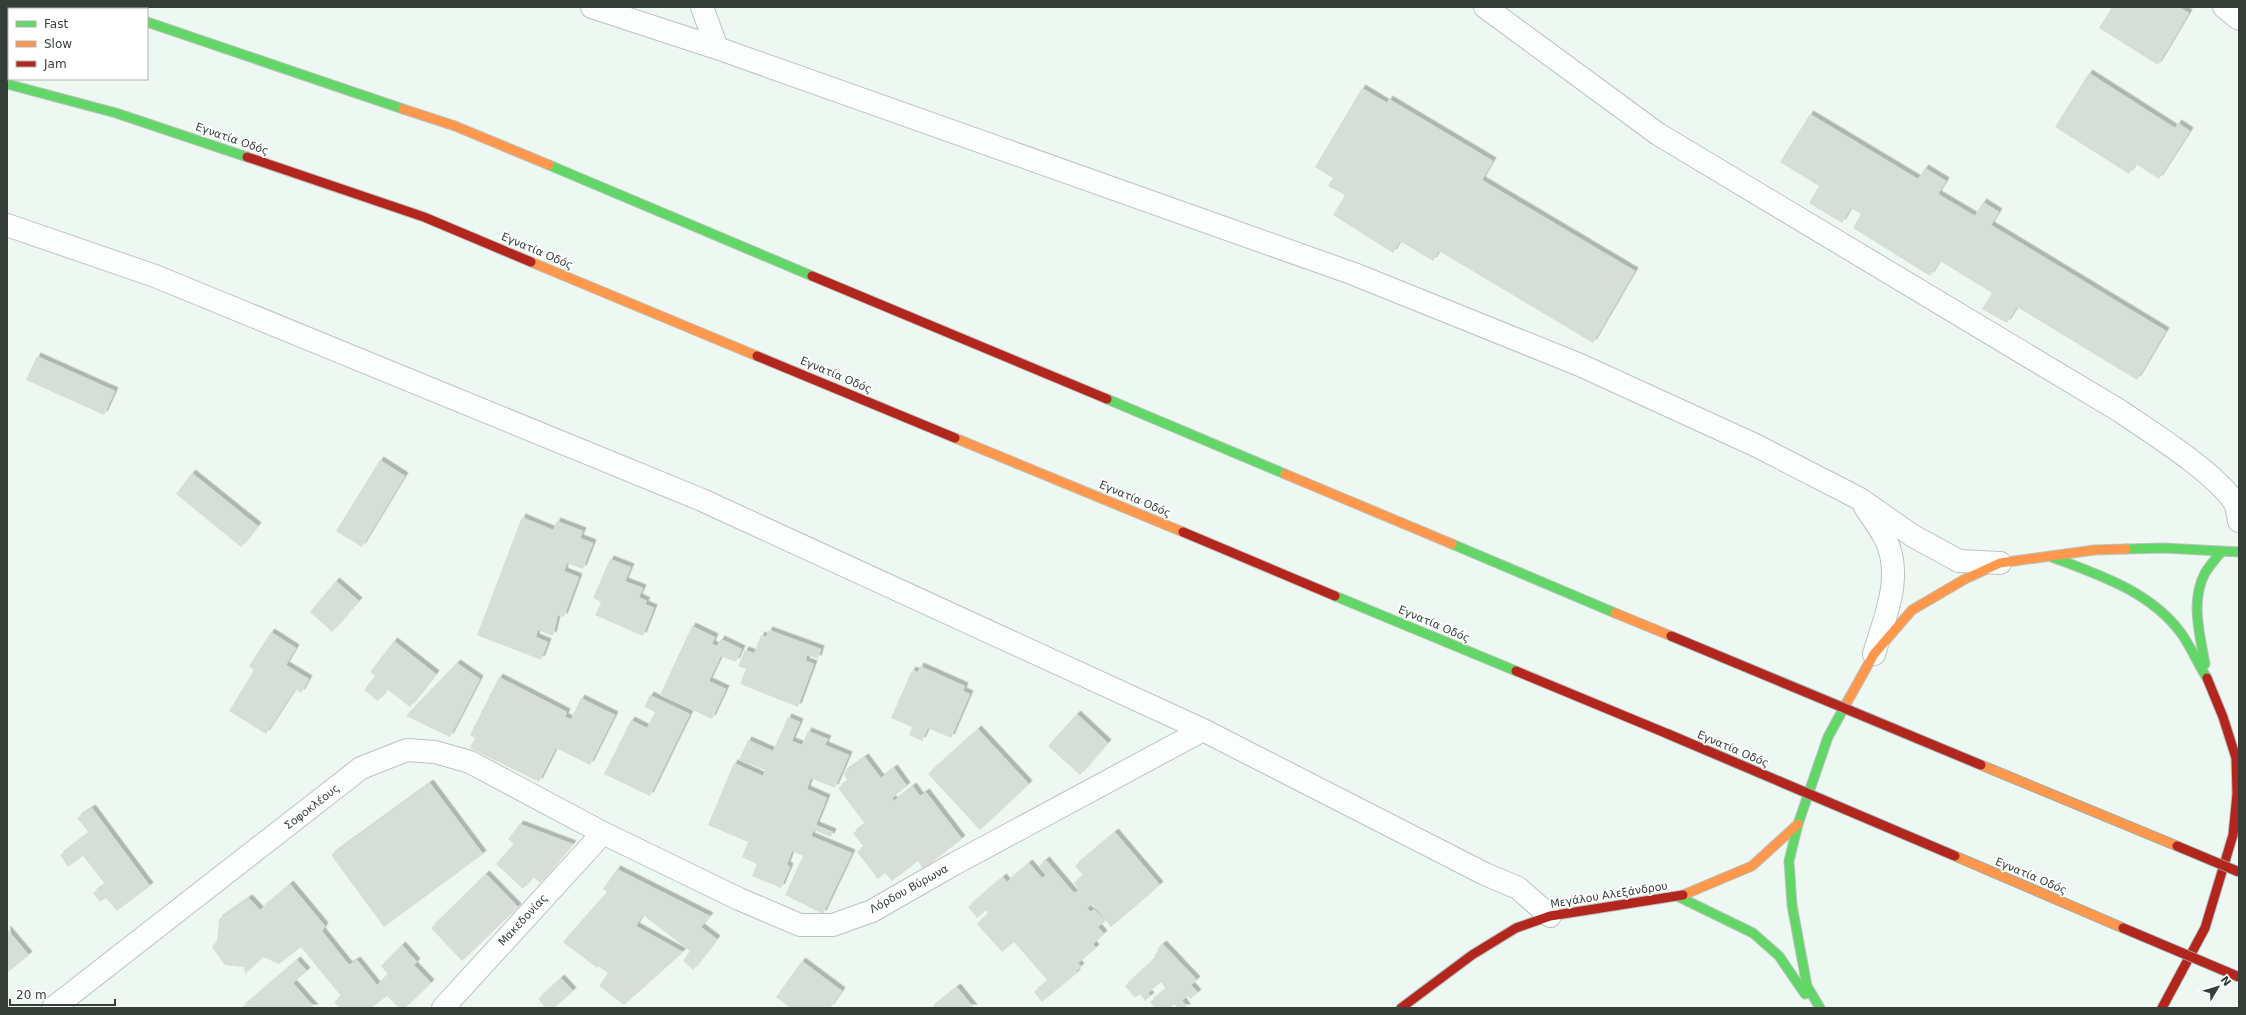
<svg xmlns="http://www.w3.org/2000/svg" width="2246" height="1015" font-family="'DejaVu Sans',sans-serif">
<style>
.building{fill:#d7ddd7;filter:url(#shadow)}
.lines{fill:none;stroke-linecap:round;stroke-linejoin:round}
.street-casing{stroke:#bbc3be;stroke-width:24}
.fast-casing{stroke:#bbc3be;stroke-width:11}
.slow-casing{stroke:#bbc3be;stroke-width:11}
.jam-casing{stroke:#bbc3be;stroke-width:11}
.street{stroke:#fcfefd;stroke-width:22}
.fast{stroke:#63d668;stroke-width:9}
.slow{stroke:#ff974d;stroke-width:9}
.jam{stroke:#b3261e;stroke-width:9}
.slow-bridge-casing{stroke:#97aea9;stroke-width:11;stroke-linecap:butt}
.jam-bridge-casing{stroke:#97aea9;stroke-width:11;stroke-linecap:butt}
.slow-bridge{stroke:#ff974d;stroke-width:9}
.jam-bridge{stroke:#b3261e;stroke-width:9}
.labels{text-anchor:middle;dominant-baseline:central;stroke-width:3.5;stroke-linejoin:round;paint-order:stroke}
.street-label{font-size:11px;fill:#363e39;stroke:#fff}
</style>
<defs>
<filter id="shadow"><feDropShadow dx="3.5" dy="-3.5" stdDeviation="0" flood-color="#0004"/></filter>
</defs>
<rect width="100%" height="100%" fill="#eef8f2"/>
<path class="building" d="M 2112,7 L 2179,7 L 2189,13 L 2158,65 L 2099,28 Z
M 2089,73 L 2175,128 L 2178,123 L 2190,131 L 2159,179 L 2136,164 L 2129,174 L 2055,127 Z
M 1362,88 L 1387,103 L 1389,99 L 1493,161 L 1482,180 L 1635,271 L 1593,343 L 1439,251 L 1433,261 L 1400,241 L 1393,253 L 1333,215 L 1345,195 L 1328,186 L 1333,178 L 1315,167 Z
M 1810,114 L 1918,179 L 1925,168 L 1946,181 L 1938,194 L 1975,216 L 1983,202 L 1999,212 L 1991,225 L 2166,331 L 2137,380 L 2017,307 L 2007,323 L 1982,309 L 1992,293 L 1940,261 L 1930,276 L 1853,228 L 1861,214 L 1851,208 L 1842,223 L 1809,203 L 1819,186 L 1780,162 Z
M 37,356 L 115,391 L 104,415 L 26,380 Z
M 380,460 L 405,476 L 362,547 L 336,531 Z
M 192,473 L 258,526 L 241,547 L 176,494 Z
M 522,517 L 553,530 L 557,521 L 583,531 L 580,538 L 593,543 L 583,569 L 567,563 L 564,571 L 579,577 L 564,617 L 558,615 L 553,636 L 538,630 L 536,637 L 548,642 L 541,660 L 477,635 Z
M 610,559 L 631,567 L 625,581 L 643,588 L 639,597 L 647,601 L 645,604 L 654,608 L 643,636 L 595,615 L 601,602 L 593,598 Z
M 336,581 L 359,601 L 332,632 L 310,612 Z
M 692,626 L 715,637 L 712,644 L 717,646 L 721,639 L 742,649 L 736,662 L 721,656 L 709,681 L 726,689 L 712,719 L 660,695 Z
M 769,630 L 821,649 L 818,659 L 807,655 L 806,661 L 814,664 L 798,707 L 740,684 L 746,669 L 738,666 L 745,650 L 754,653 L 761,635 L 766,637 Z
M 271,632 L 296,648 L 286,665 L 309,679 L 301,693 L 295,689 L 266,734 L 229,711 L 254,670 L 249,666 Z
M 394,641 L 436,674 L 410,707 L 387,689 L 378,701 L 364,690 L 375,676 L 370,672 Z
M 457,663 L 480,679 L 450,737 L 406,716 Z
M 920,666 L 965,686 L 963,691 L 970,694 L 951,738 L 928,728 L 922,741 L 909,735 L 912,727 L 891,718 L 912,670 L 918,672 Z
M 499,677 L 567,712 L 565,717 L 571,719 L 581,698 L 615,715 L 590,765 L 556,748 L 539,782 L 470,748 L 475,738 L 470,735 Z
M 650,695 L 690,714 L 650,796 L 604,774 L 631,720 L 647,728 L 655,712 L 644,707 Z
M 1077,714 L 1108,743 L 1080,775 L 1048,746 Z
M 788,717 L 800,722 L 792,741 L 802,745 L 808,731 L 828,739 L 825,745 L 849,755 L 835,788 L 811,778 L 807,789 L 827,798 L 816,825 L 833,832 L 831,837 L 814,830 L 811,836 L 852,853 L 823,914 L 785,895 L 803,856 L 792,851 L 787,865 L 790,867 L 781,888 L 752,876 L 757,864 L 742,857 L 748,842 L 708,825 L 734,763 L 763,776 L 765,770 L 739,760 L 748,740 L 773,751 Z
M 978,729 L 1029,784 L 980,830 L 928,774 Z
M 865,757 L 881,778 L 894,768 L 907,786 L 892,798 L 894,801 L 913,786 L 920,796 L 926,792 L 962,839 L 923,869 L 918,861 L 892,881 L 885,873 L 878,879 L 857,852 L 864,847 L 853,833 L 865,824 L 838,788 L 848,781 L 843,773 Z
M 430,783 L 483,854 L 384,927 L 331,855 Z
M 92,808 L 150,886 L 117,911 L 106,898 L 100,902 L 93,893 L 105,884 L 83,856 L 68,867 L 60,855 L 89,833 L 77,818 Z
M 520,824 L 573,844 L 540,883 L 533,877 L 523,889 L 496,864 L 514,844 L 508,839 Z
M 1115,832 L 1160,885 L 1111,927 L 1092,904 L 1087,908 L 1091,912 L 1094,909 L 1105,921 L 1098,927 L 1104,934 L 1093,944 L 1096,948 L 1078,963 L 1081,967 L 1076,971 L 1077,973 L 1042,1002 L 1034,992 L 1048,981 L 1014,942 L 1002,952 L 977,924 L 988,914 L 986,910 L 977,918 L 968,907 L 1003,877 L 1007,882 L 1029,863 L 1042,878 L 1046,875 L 1039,866 L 1046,860 L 1074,893 L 1079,890 L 1074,883 L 1083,875 L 1075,866 Z
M 617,869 L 710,916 L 701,927 L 717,939 L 693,970 L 683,961 L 690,951 L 643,915 L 636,926 L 683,952 L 624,1005 L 599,986 L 608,973 L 598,966 L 597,968 L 563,942 L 607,892 L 603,889 Z
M 486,874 L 518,907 L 462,961 L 431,928 Z
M 290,884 L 325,926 L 322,931 L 349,965 L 357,960 L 377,985 L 388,974 L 381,966 L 402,945 L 417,962 L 414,965 L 431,983 L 405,1008 L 399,1008 L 387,996 L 371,1008 L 340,1008 L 334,1002 L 341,996 L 301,947 L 279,964 L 263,957 L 245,974 L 244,967 L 225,965 L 212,947 L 217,941 L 219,919 L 249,898 L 260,910 Z
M 7,929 L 29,955 L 7,973 Z
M 1163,944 L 1197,980 L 1191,985 L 1198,993 L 1190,999 L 1188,996 L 1182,1000 L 1187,1007 L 1186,1008 L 1177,1008 L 1174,1004 L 1170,1008 L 1155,1008 L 1150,1002 L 1166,989 L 1161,982 L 1148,993 L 1151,996 L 1145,1001 L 1140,994 L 1135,998 L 1125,986 L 1155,958 L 1154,955 L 1159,951 L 1157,949 Z
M 297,960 L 307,971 L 293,983 L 315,1008 L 241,1008 Z
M 802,961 L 842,991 L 830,1008 L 790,1008 L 776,997 Z
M 561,978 L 573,991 L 554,1008 L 546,1008 L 538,999 Z
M 957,987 L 974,1008 L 931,1008 Z"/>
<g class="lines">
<defs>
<path id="street" d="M 592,7 L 717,48 L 1354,274 L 1580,365 L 1755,445 L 1860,499 L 1913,536 L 1959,561 L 2000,563
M 702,7 L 717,48
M 1485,7 L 1658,134 L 2120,411 C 2152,433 2215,472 2235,503 C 2237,508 2238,516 2239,521
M 2224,7 L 2239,19
M 7,225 L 155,276 L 702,500 L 1203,730 L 1485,874 L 1518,888 L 1550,916
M 1865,507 C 1872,517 1879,527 1885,538 C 1904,575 1885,617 1874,654
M 53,1008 L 361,768 L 407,750 L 435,752 L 470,762 L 603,833 L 739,899 L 800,925 L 833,925 L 872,911 L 954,864 L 1203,730
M 443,1008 L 603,833"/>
<path id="fast" d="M 147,22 L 403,109
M 7,84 L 116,113 L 247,157
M 549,165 L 812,276
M 1107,399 L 1285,474
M 1452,544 L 1615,613
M 2126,549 L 2164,548 L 2239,552
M 2052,557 C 2099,575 2150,591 2181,633 C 2191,647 2198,664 2207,678
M 1335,596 L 1516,671
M 2205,664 C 2200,635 2190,601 2205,573 C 2210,565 2216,558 2222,551
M 1679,897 L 1753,933 L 1779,956 L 1805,994
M 1820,1008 L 1807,986 L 1792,905 L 1789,861 L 1798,824 L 1828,737 L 1846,704"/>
<path id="slow" d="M 94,7 L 101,9
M 403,109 L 455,126 L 549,165
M 531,262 L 757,356
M 955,438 L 1183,532
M 1285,474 L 1452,544
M 1615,613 L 1671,636
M 1846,704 L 1874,654 L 1912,610 L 1965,579 L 2000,563 L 2094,550 L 2126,549
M 1683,895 L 1752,866 L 1798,824"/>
<path id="jam" d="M 247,157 L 424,217 L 531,262
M 812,276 L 1107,399
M 757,356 L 955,438
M 1183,532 L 1335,596
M 1516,671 L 1668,734
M 1401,1008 L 1472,955 L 1516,928 L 1550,916 L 1683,895
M 2162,1008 L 2205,928 L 2233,835 L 2237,794 L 2236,758 L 2223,717 L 2207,678"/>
</defs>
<use href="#street" class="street-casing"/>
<use href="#fast" class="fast-casing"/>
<use href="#slow" class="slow-casing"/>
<use href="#jam" class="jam-casing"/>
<use href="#street" class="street"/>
<use href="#fast" class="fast"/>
<use href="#slow" class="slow"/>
<use href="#jam" class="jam"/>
<defs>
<path id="slow-bridge" d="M 1981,765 L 2177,846
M 1955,856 L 2123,928"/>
<path id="jam-bridge" d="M 1671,636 L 1981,765
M 1668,734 L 1955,856
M 2177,846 L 2239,872
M 2123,928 L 2239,977"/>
</defs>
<use href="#slow-bridge" class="slow-bridge-casing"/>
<use href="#jam-bridge" class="jam-bridge-casing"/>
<use href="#slow-bridge" class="slow-bridge"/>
<use href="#jam-bridge" class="jam-bridge"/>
</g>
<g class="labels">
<g class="street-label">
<text transform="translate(232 139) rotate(19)">Εγνατία Οδός</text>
<text transform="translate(537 251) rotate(23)">Εγνατία Οδός</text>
<text transform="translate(836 375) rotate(23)">Εγνατία Οδός</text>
<text transform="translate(1135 499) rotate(23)">Εγνατία Οδός</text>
<text transform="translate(1434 624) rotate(23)">Εγνατία Οδός</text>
<text transform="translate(1733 749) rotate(23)">Εγνατία Οδός</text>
<text transform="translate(312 807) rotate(-38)">Σοφοκλέους</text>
<text transform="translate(2031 876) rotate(23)">Εγνατία Οδός</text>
<text transform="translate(909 889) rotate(-29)">Λόρδου Βύρωνα</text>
<text transform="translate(1609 895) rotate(-9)">Μεγάλου Αλεξάνδρου</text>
<text transform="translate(523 920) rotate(-47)">Μακεδονίας</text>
</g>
</g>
<rect width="2246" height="1015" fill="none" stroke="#363e39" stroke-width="16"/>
<rect x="8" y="8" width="140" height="72" fill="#ffffff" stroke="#afb2b0"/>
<rect x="16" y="21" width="20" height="6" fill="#63d668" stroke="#afb2b0"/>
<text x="44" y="28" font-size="12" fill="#363e39">Fast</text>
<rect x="16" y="41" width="20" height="6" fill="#ff974d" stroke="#afb2b0"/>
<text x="44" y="48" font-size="12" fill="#363e39">Slow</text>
<rect x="16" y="61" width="20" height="6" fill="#b3261e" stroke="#afb2b0"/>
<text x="44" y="68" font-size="12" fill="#363e39">Jam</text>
<g transform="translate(2218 987) rotate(52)" stroke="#ffffff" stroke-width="3" paint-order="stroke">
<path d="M0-3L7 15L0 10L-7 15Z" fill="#363e39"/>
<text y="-6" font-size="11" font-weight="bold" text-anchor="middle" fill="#363e39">N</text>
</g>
<path d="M10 999v6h105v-6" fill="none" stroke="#363e39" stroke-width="2"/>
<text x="16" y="999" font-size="12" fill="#363e39" stroke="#ffffff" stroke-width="3" paint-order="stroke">20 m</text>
</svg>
